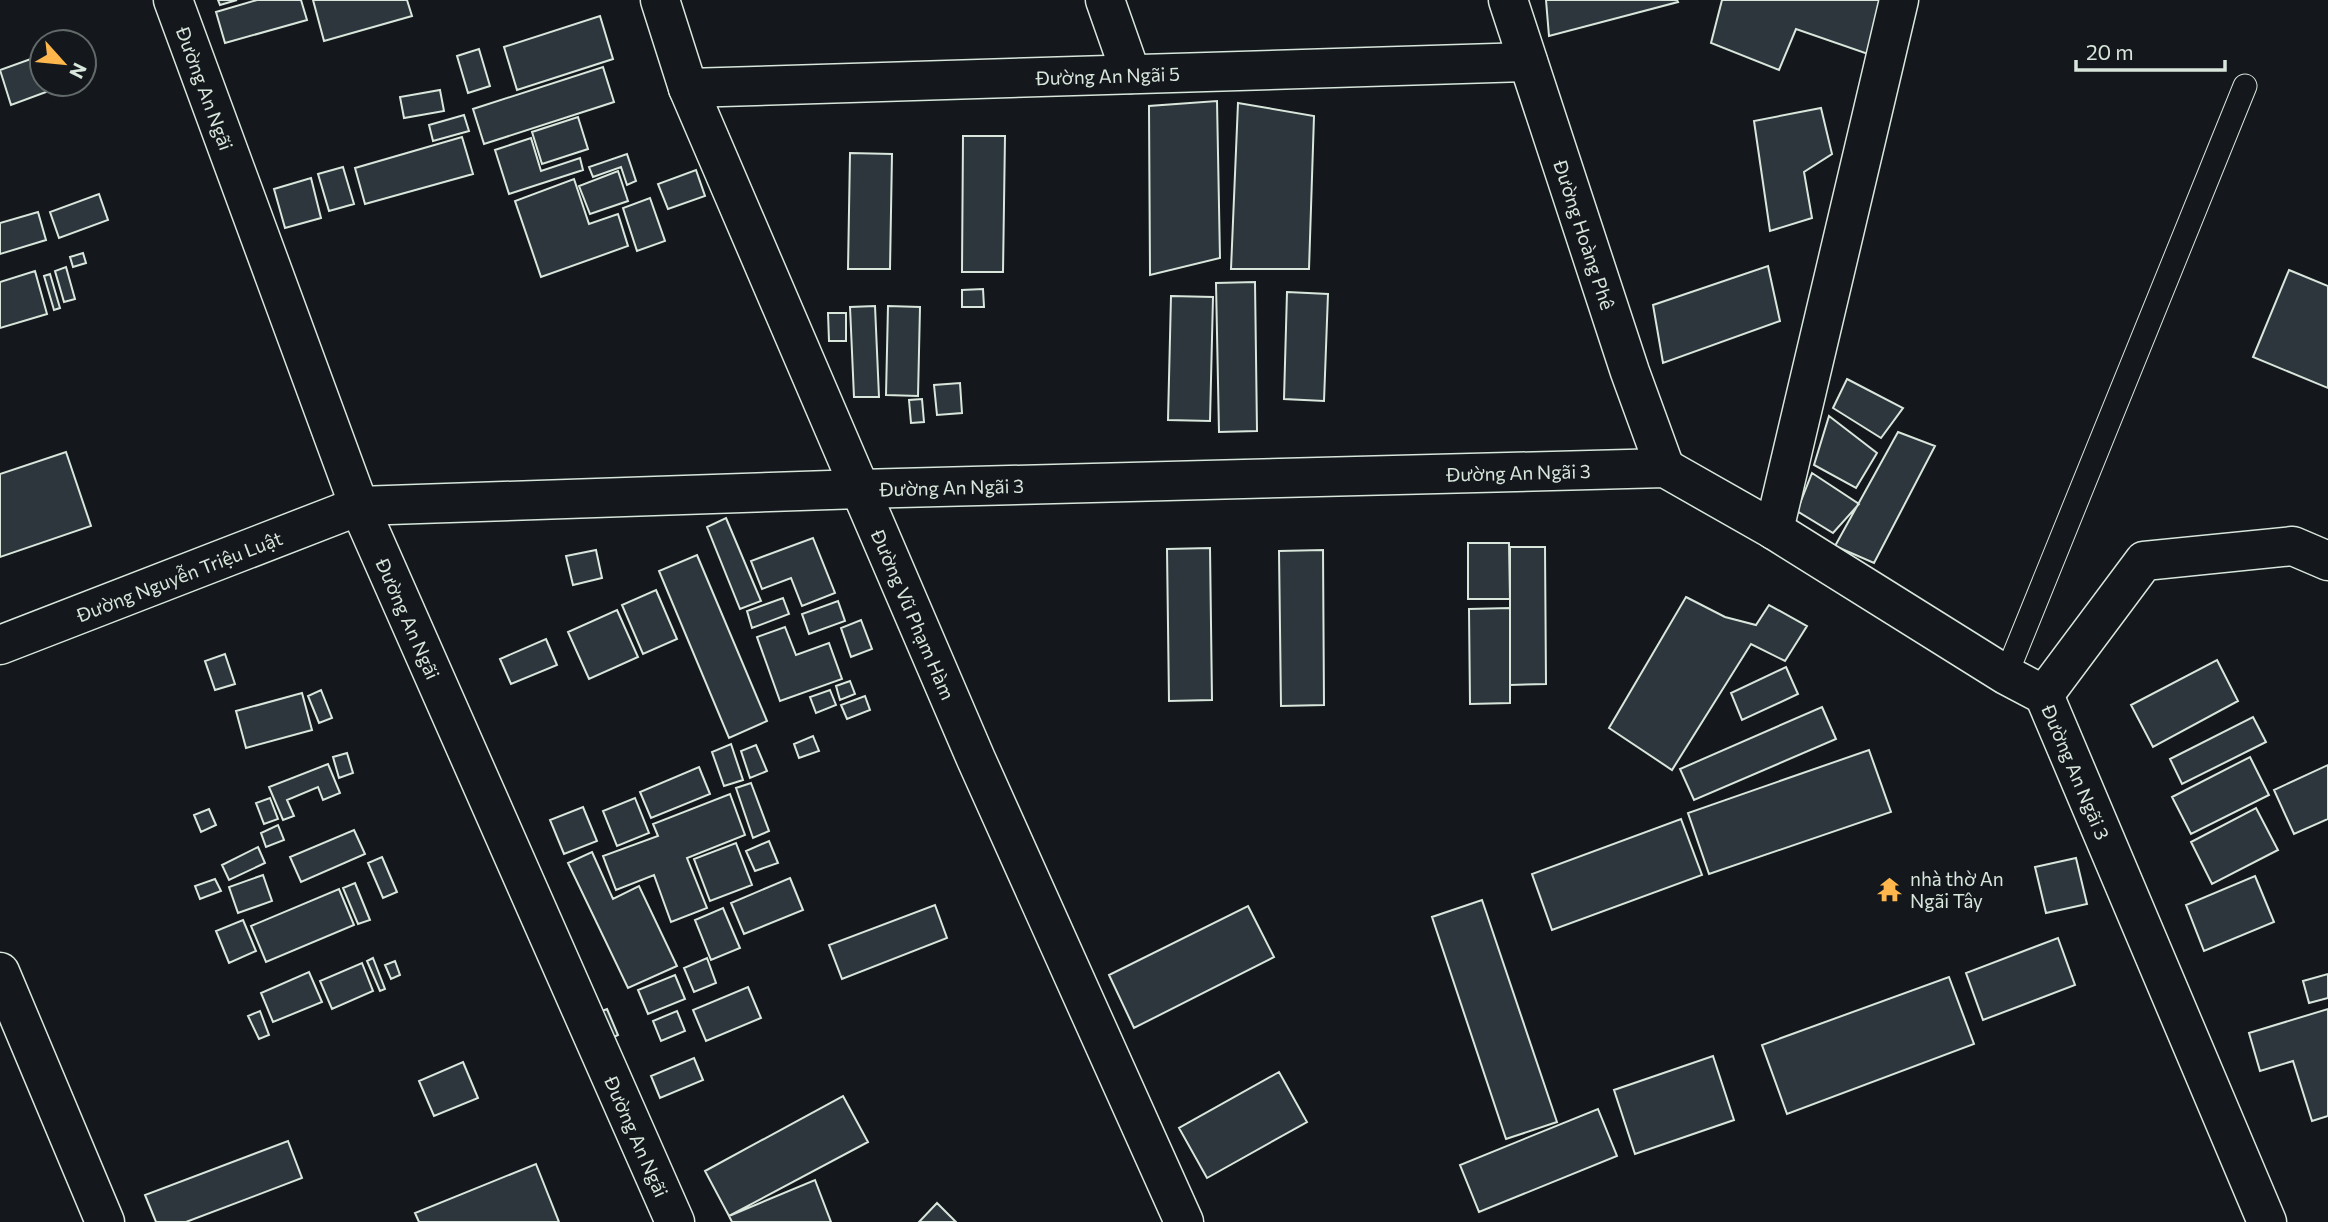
<svg xmlns="http://www.w3.org/2000/svg" width="2328" height="1222" font-family="Commissioner,sans-serif">
<style>
.building{fill:#2c363c;stroke:#d8e6dc;stroke-width:2}
.lines{fill:none;stroke-linecap:round;stroke-linejoin:round}
.lane-casing{stroke:#d8e6dc;stroke-width:25}
.street-casing{stroke:#d8e6dc;stroke-width:41}
.secondary-casing{stroke:#d8e6dc;stroke-width:41}
.lane{stroke:#14181c;stroke-width:23}
.street{stroke:#14181c;stroke-width:38}
.secondary{stroke:#14181c;stroke-width:38}
.labels{text-anchor:middle;dominant-baseline:central;stroke-width:5;stroke-linejoin:round;paint-order:stroke}
.street-label{font-size:19px;fill:#d8e6dc;stroke:#14181c}
.poi-label{font-size:19px;fill:#d8e6dc;stroke:#14181c;text-anchor:start}
</style>
<rect width="100%" height="100%" fill="#14181c"/>
<path class="building" d="M 218,0 L 237,0 L 220,5 Z
M 257,0 L 301,0 L 307,20 L 225,43 L 216,12 Z
M 313,0 L 407,0 L 412,16 L 324,41 Z
M 1546,0 L 1677,0 L 1678,2 L 1549,36 Z
M 1722,0 L 1883,0 L 1868,54 L 1796,29 L 1779,70 L 1711,43 Z
M 600,16 L 613,59 L 517,90 L 504,47 Z
M 479,49 L 490,86 L 468,93 L 457,56 Z
M 42,55 L 42,84 L 65,85 L 11,105 L 0,70 Z
M 603,67 L 614,102 L 484,144 L 473,109 Z
M 440,90 L 444,111 L 404,118 L 400,97 Z
M 1217,101 L 1220,258 L 1150,275 L 1149,106 Z
M 1238,103 L 1314,116 L 1309,269 L 1231,269 Z
M 1821,108 L 1832,154 L 1804,172 L 1812,218 L 1770,231 L 1754,121 Z
M 464,115 L 469,131 L 433,141 L 429,125 Z
M 578,117 L 588,149 L 542,164 L 532,132 Z
M 963,136 L 1005,136 L 1003,272 L 962,272 Z
M 462,137 L 473,174 L 365,204 L 355,168 Z
M 531,138 L 541,171 L 580,158 L 583,170 L 509,194 L 495,150 Z
M 850,153 L 892,154 L 890,269 L 848,269 Z
M 627,154 L 636,181 L 627,185 L 621,167 L 593,177 L 589,167 Z
M 343,167 L 354,204 L 329,211 L 318,174 Z
M 696,170 L 705,196 L 668,209 L 658,184 Z
M 618,171 L 628,201 L 590,214 L 579,186 Z
M 311,178 L 321,218 L 285,228 L 274,189 Z
M 574,179 L 589,224 L 618,214 L 628,246 L 541,277 L 515,201 Z
M 99,194 L 108,220 L 59,238 L 50,212 Z
M 650,198 L 665,241 L 637,251 L 623,208 Z
M 38,212 L 46,240 L 0,254 L 0,223 Z
M 83,253 L 86,263 L 73,267 L 70,257 Z
M 1768,266 L 1780,321 L 1663,363 L 1653,305 Z
M 66,267 L 75,299 L 64,302 L 55,271 Z
M 2289,270 L 2328,286 L 2328,388 L 2253,357 Z
M 35,271 L 47,314 L 0,328 L 0,282 Z
M 50,274 L 60,308 L 54,310 L 44,276 Z
M 1255,282 L 1257,431 L 1219,432 L 1216,283 Z
M 983,289 L 984,307 L 962,307 L 962,290 Z
M 1287,292 L 1328,294 L 1324,401 L 1284,399 Z
M 1171,296 L 1213,297 L 1210,421 L 1168,420 Z
M 875,306 L 879,397 L 854,397 L 850,307 Z
M 888,306 L 920,307 L 918,396 L 886,395 Z
M 828,313 L 846,313 L 846,341 L 829,341 Z
M 1847,379 L 1903,408 L 1881,438 L 1833,408 Z
M 960,383 L 962,413 L 937,415 L 934,385 Z
M 922,399 L 924,422 L 911,423 L 909,400 Z
M 1829,416 L 1877,453 L 1856,488 L 1814,465 Z
M 1898,432 L 1935,446 L 1874,563 L 1835,546 Z
M 66,452 L 91,526 L 0,557 L 0,474 Z
M 1812,473 L 1859,504 L 1833,533 L 1797,511 Z
M 726,518 L 761,601 L 740,609 L 707,527 Z
M 813,538 L 835,593 L 802,606 L 791,578 L 762,589 L 751,561 Z
M 1468,543 L 1509,543 L 1510,599 L 1468,599 Z
M 1510,547 L 1545,547 L 1546,684 L 1510,685 Z
M 1210,548 L 1212,700 L 1169,701 L 1167,549 Z
M 596,550 L 602,578 L 573,585 L 566,556 Z
M 1323,550 L 1324,705 L 1281,706 L 1279,551 Z
M 697,555 L 767,721 L 729,738 L 659,571 Z
M 656,590 L 677,639 L 643,654 L 622,605 Z
M 1686,597 L 1725,617 L 1756,625 L 1769,605 L 1807,626 L 1785,661 L 1751,644 L 1672,770 L 1609,728 Z
M 783,598 L 789,614 L 752,628 L 747,611 Z
M 838,601 L 845,621 L 809,634 L 802,614 Z
M 1510,608 L 1510,703 L 1470,704 L 1469,609 Z
M 617,610 L 638,657 L 589,679 L 568,632 Z
M 861,620 L 872,649 L 851,657 L 841,628 Z
M 785,627 L 796,655 L 829,643 L 842,679 L 780,701 L 757,637 Z
M 546,639 L 557,665 L 511,684 L 500,659 Z
M 225,654 L 235,684 L 215,690 L 205,661 Z
M 2217,660 L 2238,701 L 2153,747 L 2131,705 Z
M 1786,667 L 1798,694 L 1742,720 L 1731,693 Z
M 850,681 L 855,694 L 840,700 L 836,686 Z
M 321,690 L 332,718 L 319,723 L 308,696 Z
M 830,690 L 836,705 L 816,713 L 810,697 Z
M 302,693 L 312,730 L 246,748 L 236,711 Z
M 865,696 L 870,710 L 847,719 L 841,705 Z
M 1822,707 L 1836,739 L 1694,800 L 1680,769 Z
M 2253,717 L 2266,742 L 2182,784 L 2170,759 Z
M 813,736 L 819,751 L 799,758 L 794,744 Z
M 731,744 L 743,780 L 724,786 L 712,752 Z
M 756,745 L 767,771 L 750,778 L 741,751 Z
M 1869,750 L 1891,812 L 1709,874 L 1688,813 Z
M 347,753 L 353,773 L 339,778 L 333,757 Z
M 2250,757 L 2269,795 L 2191,834 L 2172,797 Z
M 328,764 L 340,793 L 323,800 L 318,787 L 287,800 L 294,816 L 283,820 L 269,787 Z
M 2328,765 L 2328,819 L 2294,834 L 2274,790 Z
M 699,767 L 710,794 L 651,818 L 640,792 Z
M 751,783 L 769,831 L 753,838 L 736,788 Z
M 730,794 L 745,835 L 687,858 L 707,908 L 671,922 L 654,875 L 616,890 L 603,856 L 658,836 L 653,824 Z
M 270,798 L 278,819 L 264,824 L 256,803 Z
M 635,798 L 649,833 L 617,846 L 603,811 Z
M 583,807 L 597,841 L 564,854 L 550,820 Z
M 2256,808 L 2278,850 L 2212,884 L 2191,842 Z
M 209,809 L 216,825 L 201,832 L 194,815 Z
M 1681,819 L 1702,875 L 1552,930 L 1532,874 Z
M 278,825 L 284,840 L 266,847 L 261,833 Z
M 354,830 L 365,854 L 301,882 L 290,857 Z
M 769,841 L 778,863 L 755,871 L 746,851 Z
M 736,843 L 752,885 L 710,901 L 694,859 Z
M 258,847 L 265,863 L 229,880 L 222,865 Z
M 592,852 L 613,899 L 639,886 L 677,966 L 628,988 L 568,863 Z
M 382,857 L 397,892 L 383,898 L 368,863 Z
M 2076,858 L 2087,904 L 2046,913 L 2035,867 Z
M 263,875 L 272,901 L 238,913 L 229,887 Z
M 2255,876 L 2274,922 L 2204,951 L 2186,905 Z
M 790,878 L 803,910 L 744,934 L 731,903 Z
M 215,879 L 221,891 L 200,899 L 195,886 Z
M 355,883 L 370,920 L 358,924 L 343,888 Z
M 339,889 L 354,925 L 266,962 L 251,926 Z
M 1482,900 L 1557,1122 L 1506,1139 L 1432,917 Z
M 935,905 L 947,938 L 842,979 L 829,945 Z
M 1248,906 L 1274,957 L 1134,1028 L 1109,975 Z
M 723,908 L 740,948 L 711,960 L 695,920 Z
M 243,920 L 256,951 L 229,963 L 216,931 Z
M 2058,938 L 2075,985 L 1983,1020 L 1966,973 Z
M 373,958 L 385,989 L 380,991 L 367,961 Z
M 707,958 L 716,983 L 694,992 L 684,968 Z
M 395,961 L 400,975 L 391,979 L 385,965 Z
M 362,963 L 373,991 L 332,1009 L 320,981 Z
M 309,972 L 322,1002 L 273,1022 L 261,993 Z
M 2328,974 L 2328,998 L 2309,1003 L 2303,981 Z
M 675,975 L 685,999 L 648,1014 L 638,990 Z
M 1949,977 L 1974,1044 L 1787,1114 L 1762,1045 Z
M 748,987 L 761,1018 L 706,1041 L 693,1010 Z
M 607,1009 L 618,1035 L 598,1045 L 586,1017 Z
M 2328,1009 L 2328,1116 L 2312,1121 L 2293,1061 L 2260,1071 L 2249,1033 Z
M 260,1011 L 269,1035 L 259,1039 L 248,1016 Z
M 677,1011 L 685,1031 L 661,1041 L 653,1021 Z
M 1713,1056 L 1734,1120 L 1635,1154 L 1614,1090 Z
M 694,1058 L 703,1080 L 660,1098 L 651,1076 Z
M 463,1062 L 478,1098 L 434,1116 L 419,1081 Z
M 1279,1072 L 1307,1122 L 1207,1178 L 1179,1128 Z
M 843,1096 L 868,1142 L 729,1216 L 705,1171 Z
M 1598,1109 L 1617,1156 L 1479,1212 L 1460,1165 Z
M 288,1141 L 302,1178 L 186,1222 L 156,1222 L 145,1195 Z
M 536,1164 L 559,1222 L 419,1222 L 415,1213 Z
M 815,1180 L 831,1222 L 732,1222 L 729,1216 Z
M 937,1203 L 956,1222 L 919,1222 Z"/>
<g class="lines">
<defs>
<path id="lane" d="M 2006,675 L 2245,86"/>
<g id="street">
<path id="s1" d="M 660,0 L 688,88 L 860,489 L 976,759 L 1184,1222"/>
<path d="M 1105,0 L 1131,74"/>
<path id="s2" d="M 1508,0 L 1630,372 L 1665,468"/>
<path id="s3" d="M 688,88 L 1528,62"/>
<path d="M 1774,530 L 1899,0"/>
<path id="s4" d="M 0,645 L 359,506 L 860,489 L 1665,468 L 1774,530 L 2006,675 L 2044,695 L 2267,1222"/>
<path d="M 2044,695 L 2144,561 L 2293,546 L 2328,561"/>
<path d="M 0,972 L 105,1222"/>
</g>
<g id="secondary">
<path id="s5" d="M 173,0 L 359,506 L 675,1222"/>
</g>
</defs>
<use href="#lane" class="lane-casing"/>
<use href="#street" class="street-casing"/>
<use href="#secondary" class="secondary-casing"/>
<use href="#lane" class="lane"/>
<use href="#street" class="street"/>
<use href="#secondary" class="secondary"/>
</g>
<defs>
<symbol id="temple-bare" viewBox="-9 -9 18 18"><path d="M0-6L5-2H3V0L6.5 2.5H4V6H1.5V3h-3V6H-4V2.5H-6.5L-3 0V-2H-5Z" fill="#ffb74d" stroke="#14181c" stroke-width="2.5" paint-order="stroke"/></symbol>
</defs>
<g fill-rule="evenodd">
<use href="#temple-bare" x="1872" y="872" width="35" height="35"/>
</g>
<g class="labels">
<g class="street-label">
<text stroke="none"><textPath href="#s3" startOffset="420">Đường An Ngãi 5</textPath></text>
<text stroke="none"><textPath href="#s5" startOffset="94">Đường An Ngãi</textPath></text>
<text stroke="none"><textPath href="#s2" startOffset="247">Đường Hoàng Phê</textPath></text>
<text stroke="none"><textPath href="#s4" startOffset="1545">Đường An Ngãi 3</textPath></text>
<text stroke="none"><textPath href="#s4" startOffset="978">Đường An Ngãi 3</textPath></text>
<text stroke="none"><textPath href="#s4" startOffset="192">Đường Nguyễn Triệu Luật</textPath></text>
<text stroke="none"><textPath href="#s1" startOffset="665">Đường Vũ Phạm Hàm</textPath></text>
<text stroke="none"><textPath href="#s5" startOffset="662">Đường An Ngãi</textPath></text>
<text stroke="none"><textPath href="#s4" startOffset="2217">Đường An Ngãi 3</textPath></text>
<text stroke="none"><textPath href="#s5" startOffset="1228">Đường An Ngãi</textPath></text>
</g>
<g class="poi-label">
<text x="1910" y="878">nhà thờ An<tspan x="1910" dy="22">Ngãi Tây</tspan></text>
</g>
</g>
<g transform="translate(63 63) rotate(117)"><circle r="33" fill="#14181c" stroke="#626a69" stroke-width="2"/>
<path d="M0-5L12 26L0 18L-12 26Z" fill="#ffb74d"/>
<text y="-10" font-size="19" font-weight="bold" text-anchor="middle" fill="#d8e6dc">N</text>
</g>
<path d="M2076 60v10h149v-10" fill="none" stroke="#d8e6dc" stroke-width="3.5"/>
<text x="2086" y="60" font-size="21" fill="#d8e6dc" stroke="#14181c" stroke-width="5" paint-order="stroke">20 m</text>
</svg>
